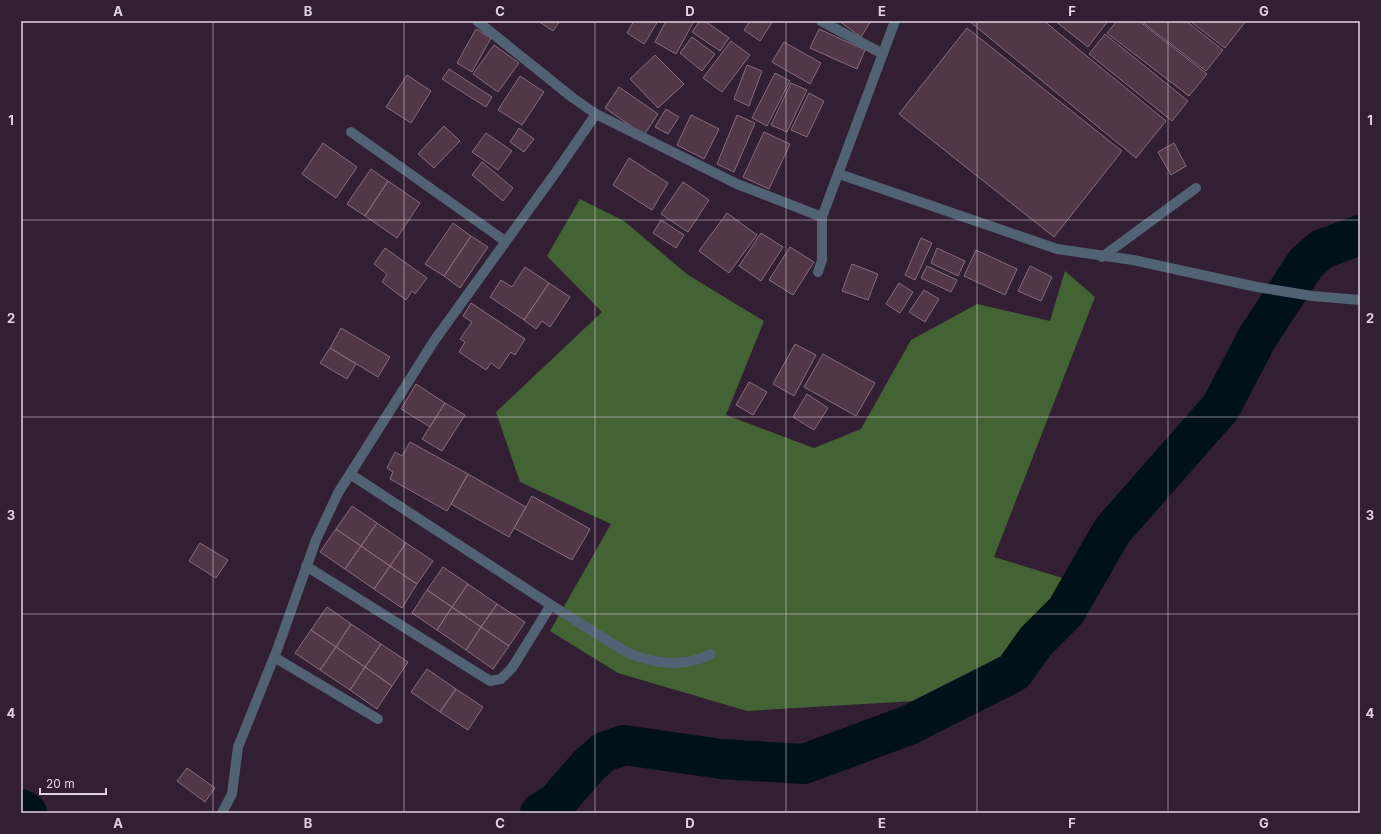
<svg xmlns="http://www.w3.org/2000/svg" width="1381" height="834" font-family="Inter,sans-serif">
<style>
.forest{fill:#446334}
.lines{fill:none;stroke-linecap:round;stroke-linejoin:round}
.river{stroke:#001119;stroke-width:40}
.building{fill:#513747;stroke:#896c7e}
.lane{stroke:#506274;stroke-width:10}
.street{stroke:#506274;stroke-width:10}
.grid{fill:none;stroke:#e0d3e0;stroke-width:1;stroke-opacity:0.55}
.neatline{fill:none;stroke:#e0d3e0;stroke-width:1.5}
.grid-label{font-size:13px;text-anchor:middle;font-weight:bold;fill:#e0d3e0}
</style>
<rect width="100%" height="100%" fill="#321f33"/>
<path class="forest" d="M 580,199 L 624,221 L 688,275 L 764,321 L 726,415 L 814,448 L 861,429 L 911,340 L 977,304 L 1050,321 L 1065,271 L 1095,297 L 994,557 L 1095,588 L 999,696 L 747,711 L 618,673 L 550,631 L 611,524 L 520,482 L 496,412 L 602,312 L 547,256 Z"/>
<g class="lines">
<path class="river" d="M 21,809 L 27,813
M 540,813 L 556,803 L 589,765 L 604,752 L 624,745 L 721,759 L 804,764 L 909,725 L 1014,672 L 1036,641 L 1066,611 L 1112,531 L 1221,407 L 1257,338 L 1306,263 L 1322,249 L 1360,235"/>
</g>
<path class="building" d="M 538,21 L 560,21 L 553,31 Z
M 634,21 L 658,21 L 644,44 L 627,33 Z
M 666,21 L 694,21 L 676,54 L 655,42 Z
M 700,21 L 705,21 L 729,38 L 720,51 L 692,32 Z
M 750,21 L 773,21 L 760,41 L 744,30 Z
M 839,21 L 871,21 L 861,37 Z
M 969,21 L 1044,21 L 1166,121 L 1136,158 Z
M 1055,21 L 1108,21 L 1088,47 Z
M 1117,21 L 1139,21 L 1207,74 L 1189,96 L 1107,33 Z
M 1141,21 L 1186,21 L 1223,50 L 1206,71 Z
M 1190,21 L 1246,21 L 1225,48 Z
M 967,28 L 1122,151 L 1054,237 L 899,114 Z
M 476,29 L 491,38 L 472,72 L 457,63 Z
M 819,29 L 865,50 L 857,69 L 810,48 Z
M 1105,34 L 1188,101 L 1172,121 L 1089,54 Z
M 692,37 L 715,54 L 702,71 L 680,53 Z
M 731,41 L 750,55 L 722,92 L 703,78 Z
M 784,42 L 821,63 L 810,84 L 772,62 Z
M 494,45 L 519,63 L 498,92 L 473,74 Z
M 655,55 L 684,84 L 658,108 L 630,79 Z
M 747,65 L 762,71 L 749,106 L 734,99 Z
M 449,69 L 492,97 L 486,107 L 442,79 Z
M 775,73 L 790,81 L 767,126 L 752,118 Z
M 407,75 L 431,91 L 411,123 L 386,107 Z
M 520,76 L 544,92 L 522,125 L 498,110 Z
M 791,83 L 807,90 L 787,132 L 771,125 Z
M 619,87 L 658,114 L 644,135 L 605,108 Z
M 809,93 L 824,101 L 807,137 L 791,130 Z
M 666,109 L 679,117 L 668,134 L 655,127 Z
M 691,115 L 719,129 L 704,159 L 677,145 Z
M 737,115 L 755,123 L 734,172 L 717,164 Z
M 444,126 L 460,141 L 434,168 L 418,154 Z
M 519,128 L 534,139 L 524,152 L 510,142 Z
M 764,132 L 790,144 L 769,189 L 743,177 Z
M 486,133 L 512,151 L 498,170 L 472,152 Z
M 323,143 L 357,167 L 336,198 L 302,174 Z
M 1174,143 L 1186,166 L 1171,175 L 1158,152 Z
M 629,158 L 668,183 L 652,210 L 613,185 Z
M 482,162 L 513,188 L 503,201 L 472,175 Z
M 371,169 L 388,181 L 365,216 L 347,204 Z
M 388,181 L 420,203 L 397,238 L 365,216 Z
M 683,182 L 709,200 L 688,232 L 661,214 Z
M 727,213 L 757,235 L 729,273 L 699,251 Z
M 661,220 L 684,235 L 676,248 L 653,233 Z
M 453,223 L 471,236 L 444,276 L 425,264 Z
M 761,233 L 783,247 L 761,281 L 739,266 Z
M 471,236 L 488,247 L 460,288 L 444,276 Z
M 921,238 L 932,243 L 915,280 L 905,275 Z
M 790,247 L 814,262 L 793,295 L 769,280 Z
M 385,248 L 427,278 L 415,294 L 412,291 L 406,300 L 382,282 L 387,274 L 374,264 Z
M 937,248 L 965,261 L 958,276 L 931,263 Z
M 976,250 L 1017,269 L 1005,295 L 964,276 Z
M 852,264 L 878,274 L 868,300 L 842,291 Z
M 927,266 L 957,280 L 951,292 L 921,278 Z
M 1030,266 L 1052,277 L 1041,301 L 1018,291 Z
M 525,267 L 549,283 L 524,320 L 490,297 L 501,280 L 512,287 Z
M 549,283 L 570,297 L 550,327 L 542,321 L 536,329 L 524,320 Z
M 899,283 L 913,292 L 900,313 L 886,304 Z
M 924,290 L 939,299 L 925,322 L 909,312 Z
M 471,303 L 525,339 L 515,355 L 511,352 L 499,369 L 491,363 L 486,370 L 459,352 L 465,342 L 460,339 L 472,322 L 463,316 Z
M 341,328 L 390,357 L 378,377 L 330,348 Z
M 795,344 L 816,355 L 794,396 L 773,384 Z
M 330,348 L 356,364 L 347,379 L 320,363 Z
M 823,354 L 875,383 L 856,416 L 804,387 Z
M 749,382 L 767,392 L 753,415 L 736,405 Z
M 416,384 L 445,403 L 430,427 L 401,409 Z
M 807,394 L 828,408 L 814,430 L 793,417 Z
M 445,403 L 465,415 L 442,451 L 422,439 Z
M 410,442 L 468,474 L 447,511 L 390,479 L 393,472 L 387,468 L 395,452 L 402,456 Z
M 468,474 L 526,507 L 509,537 L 451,504 Z
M 532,496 L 590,529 L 572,560 L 514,528 Z
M 352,506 L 377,523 L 361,546 L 336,529 Z
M 377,523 L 406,543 L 390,566 L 361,546 Z
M 336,529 L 361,546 L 345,569 L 320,552 Z
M 200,543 L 228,560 L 216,578 L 189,561 Z
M 406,543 L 433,561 L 417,584 L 390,566 Z
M 361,546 L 390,566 L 374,589 L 345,569 Z
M 390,566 L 417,584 L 402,608 L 374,589 Z
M 443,567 L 468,584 L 452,607 L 427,590 Z
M 468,584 L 497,604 L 481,627 L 452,607 Z
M 427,590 L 452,607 L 437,630 L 412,613 Z
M 497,604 L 525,622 L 509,646 L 481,627 Z
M 327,607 L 351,624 L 336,647 L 311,630 Z
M 452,607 L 481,627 L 466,650 L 437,630 Z
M 351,624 L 381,644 L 365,667 L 336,647 Z
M 481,627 L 509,646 L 493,669 L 466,650 Z
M 311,630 L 336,647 L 320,670 L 295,653 Z
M 381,644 L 408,662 L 392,686 L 365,667 Z
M 336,647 L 365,667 L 350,690 L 320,670 Z
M 365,667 L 392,686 L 377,709 L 350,690 Z
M 427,669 L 456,689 L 440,712 L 411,692 Z
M 456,689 L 483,707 L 468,730 L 440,712 Z
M 187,768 L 215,788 L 205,802 L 177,781 Z"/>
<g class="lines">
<path class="lane" d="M 1102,257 L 1196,188"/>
<path class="street" d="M 477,21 L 573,98 L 596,114
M 821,21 L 883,54
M 351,132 L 505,241
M 839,174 L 1057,249 L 1133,260 L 1257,287 L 1312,296 L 1360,300
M 818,272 L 822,260 L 822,217
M 350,474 L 551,605
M 306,566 L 490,681 L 501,679 L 512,668 L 551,605 L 626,652 C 653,664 684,668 711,654
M 274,657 L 378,719
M 222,813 L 232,794 L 238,747 L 277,650 L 316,540 L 338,493 L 434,341 L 556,172 L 596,114 L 737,184 L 822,217 L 895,21"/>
</g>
<path class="grid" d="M 213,21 L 213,813M 404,21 L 404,813M 595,21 L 595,813M 786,21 L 786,813M 977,21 L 977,813M 1168,21 L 1168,813M 21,220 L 1360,220M 21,417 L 1360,417M 21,614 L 1360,614"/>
<rect width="1381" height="834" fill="none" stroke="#321f33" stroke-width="44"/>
<path d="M40 788v6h66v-6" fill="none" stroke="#e0d3e0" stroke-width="2"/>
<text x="46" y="788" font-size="12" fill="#e0d3e0" stroke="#321f33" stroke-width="3" paint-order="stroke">20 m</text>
<rect x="22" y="22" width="1337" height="790" class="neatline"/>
<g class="grid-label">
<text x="118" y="16">A</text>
<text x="308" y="16">B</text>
<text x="500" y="16">C</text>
<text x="690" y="16">D</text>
<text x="882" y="16">E</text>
<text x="1072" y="16">F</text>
<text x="1264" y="16">G</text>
<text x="11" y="125">1</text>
<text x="1370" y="125">1</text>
<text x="11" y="323">2</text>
<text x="1370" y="323">2</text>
<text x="11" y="520">3</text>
<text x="1370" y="520">3</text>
<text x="11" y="718">4</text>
<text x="1370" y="718">4</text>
<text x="118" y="828">A</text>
<text x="308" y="828">B</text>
<text x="500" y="828">C</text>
<text x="690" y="828">D</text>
<text x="882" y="828">E</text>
<text x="1072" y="828">F</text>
<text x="1264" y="828">G</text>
</g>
</svg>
